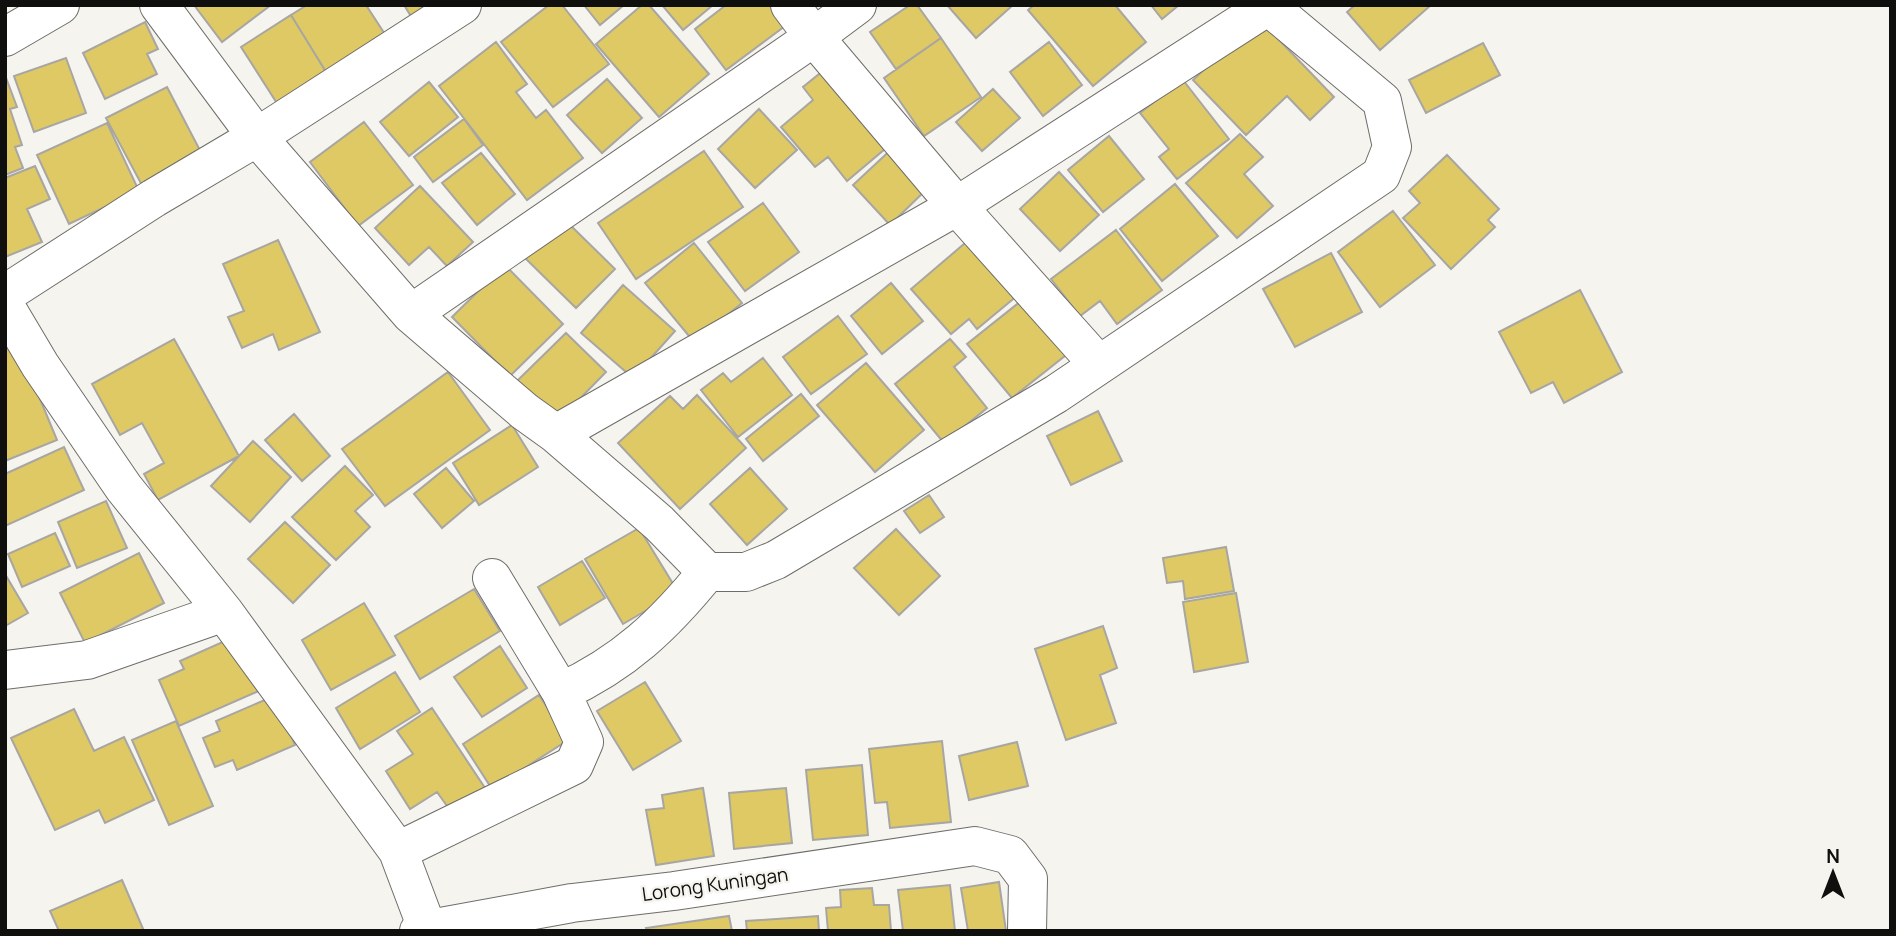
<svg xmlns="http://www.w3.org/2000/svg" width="1896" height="936" font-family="Manrope,sans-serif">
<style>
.building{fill:#dfc965;stroke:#a7a6a2;stroke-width:2}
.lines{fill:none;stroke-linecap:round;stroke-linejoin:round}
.street-casing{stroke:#6e6d69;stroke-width:40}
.street{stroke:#fff;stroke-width:38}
.labels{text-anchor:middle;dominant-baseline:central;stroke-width:5;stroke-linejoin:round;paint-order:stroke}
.street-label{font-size:19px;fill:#0f0f0d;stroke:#f5f4ef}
</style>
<rect width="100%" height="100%" fill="#f5f4ef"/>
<path class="building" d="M 194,5 L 271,5 L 222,42 Z
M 307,5 L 366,5 L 390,42 L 331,80 L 291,15 Z
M 404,5 L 447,5 L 417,26 Z
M 549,5 L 562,5 L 609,64 L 553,107 L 501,42 Z
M 584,5 L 624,5 L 600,25 Z
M 642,5 L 649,5 L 709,74 L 659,117 L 596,44 Z
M 662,5 L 713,5 L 683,30 Z
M 726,5 L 770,5 L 785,26 L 726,70 L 695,29 Z
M 910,5 L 917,5 L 941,38 L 896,69 L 870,32 Z
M 947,5 L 1013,5 L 976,38 Z
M 1034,5 L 1115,5 L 1146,42 L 1093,86 L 1028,10 Z
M 1151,5 L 1179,5 L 1162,19 Z
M 1355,5 L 1431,5 L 1380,50 L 1347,12 Z
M 291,15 L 331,80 L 282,111 L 241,47 Z
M 1259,19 L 1334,97 L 1310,120 L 1287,96 L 1246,135 L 1193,80 Z
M 145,22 L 158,49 L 147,54 L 157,74 L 105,99 L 83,53 Z
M 941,38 L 981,97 L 924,136 L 884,78 Z
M 496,42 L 527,84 L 516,92 L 536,118 L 546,110 L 583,158 L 527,200 L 439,86 Z
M 1049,42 L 1082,85 L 1043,116 L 1010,72 Z
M 1483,43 L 1500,75 L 1426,113 L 1409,80 Z
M 66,58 L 86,113 L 34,132 L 14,76 Z
M 829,66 L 892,143 L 847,181 L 828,157 L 815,167 L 781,127 L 813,100 L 803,87 Z
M 5,75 L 17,107 L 10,109 L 22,145 L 15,147 L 23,168 L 5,175 Z
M 607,79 L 642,118 L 602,153 L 567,115 Z
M 1183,80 L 1229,139 L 1177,179 L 1159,157 L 1169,149 L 1140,113 Z
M 429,82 L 458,117 L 409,156 L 380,122 Z
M 167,87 L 204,158 L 144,189 L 106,118 Z
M 993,89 L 1020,118 L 982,151 L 956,122 Z
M 759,109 L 797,150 L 755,188 L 718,149 Z
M 464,119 L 483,145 L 433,182 L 414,157 Z
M 364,122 L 413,185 L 358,226 L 310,162 Z
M 107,123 L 139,191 L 69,224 L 37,155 Z
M 1240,134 L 1263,157 L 1244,174 L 1273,206 L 1237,238 L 1186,183 Z
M 1109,136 L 1144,179 L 1103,212 L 1068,170 Z
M 896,145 L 933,183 L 890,225 L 853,185 Z
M 704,151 L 743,207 L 636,279 L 598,223 Z
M 481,153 L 515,194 L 477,225 L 442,183 Z
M 1447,155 L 1499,209 L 1488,220 L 1495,227 L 1451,269 L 1403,218 L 1420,203 L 1409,191 Z
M 35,166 L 50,199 L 27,209 L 42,242 L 5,257 L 5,178 Z
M 1059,172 L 1099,215 L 1060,251 L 1020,209 Z
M 1175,184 L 1218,236 L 1162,281 L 1120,229 Z
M 420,186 L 473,242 L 447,266 L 429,247 L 409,265 L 375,228 Z
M 763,203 L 799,252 L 745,291 L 708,242 Z
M 1393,211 L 1435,265 L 1380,307 L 1338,252 Z
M 564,219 L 615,269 L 576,308 L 525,258 Z
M 1116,230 L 1162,290 L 1117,324 L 1100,301 L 1080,316 L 1051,279 Z
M 971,238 L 1018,295 L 977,329 L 969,319 L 951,334 L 911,289 Z
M 278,240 L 320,332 L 279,350 L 273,334 L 242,348 L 228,317 L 244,311 L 223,264 Z
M 694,243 L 742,303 L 694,342 L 645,283 Z
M 1331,253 L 1362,312 L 1295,347 L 1263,289 Z
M 505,265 L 563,324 L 510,376 L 452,317 Z
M 891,283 L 923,321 L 882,354 L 851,316 Z
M 623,285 L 675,331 L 633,378 L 581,333 Z
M 1580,290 L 1622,372 L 1564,403 L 1553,382 L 1531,393 L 1499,332 Z
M 1021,301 L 1066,355 L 1012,398 L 967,344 Z
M 838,316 L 867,354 L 811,394 L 783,357 Z
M 11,329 L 57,440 L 5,461 L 5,332 Z
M 566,333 L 606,372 L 558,421 L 517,381 Z
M 174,339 L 239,456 L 158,500 L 144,474 L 164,463 L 142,423 L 120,435 L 92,384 Z
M 950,339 L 966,357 L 954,367 L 987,408 L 944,443 L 895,384 Z
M 763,358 L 792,395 L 738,437 L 701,390 L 723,373 L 731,382 Z
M 866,363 L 924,430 L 875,472 L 817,405 Z
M 448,372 L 490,430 L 385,506 L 342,449 Z
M 801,394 L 819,416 L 763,461 L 746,439 Z
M 697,395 L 746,448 L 680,509 L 618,443 L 670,396 L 683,409 Z
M 1098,411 L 1122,461 L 1071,485 L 1047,436 Z
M 294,414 L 330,456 L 302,481 L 265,440 Z
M 512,425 L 538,467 L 479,505 L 453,463 Z
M 253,441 L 291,477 L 250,522 L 211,486 Z
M 64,447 L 84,490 L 5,526 L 5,474 Z
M 345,466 L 373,495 L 355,511 L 370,527 L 336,560 L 292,517 Z
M 446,468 L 474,501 L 442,528 L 414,494 Z
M 750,468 L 787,509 L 747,545 L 710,504 Z
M 929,495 L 944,517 L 920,533 L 904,511 Z
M 106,501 L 127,548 L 77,568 L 58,522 Z
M 285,522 L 330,565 L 293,603 L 248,559 Z
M 639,528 L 678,592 L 623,624 L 585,559 Z
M 896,529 L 940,576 L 899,615 L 854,568 Z
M 55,533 L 70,566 L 22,587 L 8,554 Z
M 1226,547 L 1234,591 L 1185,599 L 1183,581 L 1167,583 L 1163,558 Z
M 139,553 L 164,603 L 85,643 L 60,593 Z
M 582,561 L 605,598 L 560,625 L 538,587 Z
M 5,574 L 28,613 L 5,626 Z
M 474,589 L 500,631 L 420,679 L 395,636 Z
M 1236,593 L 1248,662 L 1194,672 L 1183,602 Z
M 364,603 L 395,655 L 331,690 L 302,640 Z
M 1103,626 L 1117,668 L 1100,675 L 1116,723 L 1066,740 L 1035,649 Z
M 236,636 L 261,690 L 179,726 L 159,680 L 184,669 L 180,661 Z
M 500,646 L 527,688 L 482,717 L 454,677 Z
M 395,672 L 420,712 L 360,749 L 336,708 Z
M 645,682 L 681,741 L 633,770 L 597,711 Z
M 539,695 L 568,740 L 492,789 L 463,744 Z
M 274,696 L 295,745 L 237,770 L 233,760 L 215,767 L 203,738 L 220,731 L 216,721 Z
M 432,708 L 487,791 L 452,813 L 437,792 L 410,809 L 386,771 L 413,754 L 397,731 Z
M 74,709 L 94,751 L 124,737 L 154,800 L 105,823 L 99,810 L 55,830 L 11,738 Z
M 176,721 L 213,806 L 169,825 L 132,740 Z
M 942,741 L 951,822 L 890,828 L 887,802 L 875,803 L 869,749 Z
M 1017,742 L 1028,786 L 969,800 L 959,756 Z
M 862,765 L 868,835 L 813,840 L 806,770 Z
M 703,788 L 714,856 L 656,865 L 646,810 L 664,808 L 662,795 Z
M 786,788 L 792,843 L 734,849 L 729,793 Z
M 122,880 L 144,931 L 59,931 L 50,911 Z
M 999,882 L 1006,931 L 968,931 L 961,888 Z
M 950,885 L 955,931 L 903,931 L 898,890 Z
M 872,888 L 874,905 L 889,905 L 891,931 L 828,931 L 826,908 L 841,907 L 840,890 Z
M 729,916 L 732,931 L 647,931 L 646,928 Z
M 818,916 L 819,931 L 747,931 L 746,921 Z"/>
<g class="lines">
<defs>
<path id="street" d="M 159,5 L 257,137 L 411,314 L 524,411 L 556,434 L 659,523 L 707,572 L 746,572 L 776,560 L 1056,394 L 1381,175 L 1392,147 L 1382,101 L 1267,5
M 790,5 L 814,37 L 957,206 L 1099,365
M 5,37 L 60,5
M 5,294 L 154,198 L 257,137 L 462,5
M 5,306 L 40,365 L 124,488 L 224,612 L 398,851 L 427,928
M 411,314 L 814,37 L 857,5
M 556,434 L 957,206 L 1268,6
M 5,670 L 87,660 L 224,612
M 561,692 C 624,663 664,625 707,572
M 398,851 L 574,765 L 584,742 L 561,692 L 492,578
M 419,931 L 572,903 L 674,891 L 975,846 L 1010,855 L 1028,879 L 1027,931"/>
</defs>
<use href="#street" class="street-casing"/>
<use href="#street" class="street"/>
</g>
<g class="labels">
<g class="street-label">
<text transform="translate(715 884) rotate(-8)">Lorong Kuningan</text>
</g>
</g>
<rect width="1896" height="936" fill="none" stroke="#0f0f0d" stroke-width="14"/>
<g transform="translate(1833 873)" stroke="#f5f4ef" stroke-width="5" paint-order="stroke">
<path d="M0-5L12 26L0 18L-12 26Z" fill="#0f0f0d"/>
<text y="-10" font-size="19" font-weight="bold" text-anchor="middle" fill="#0f0f0d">N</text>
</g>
</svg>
